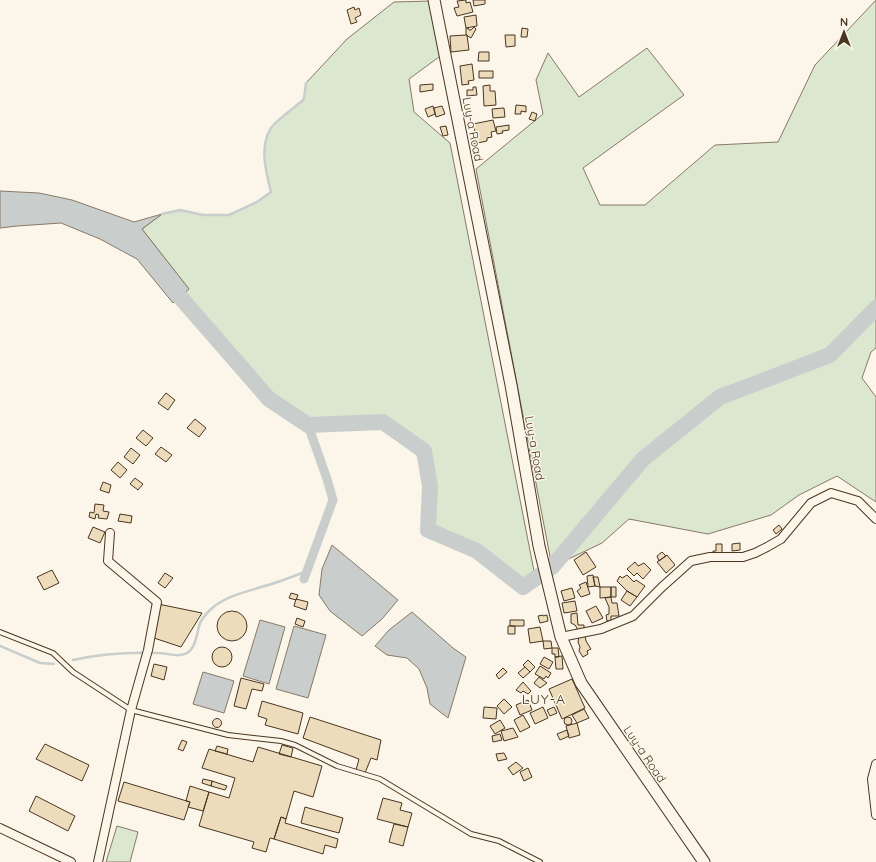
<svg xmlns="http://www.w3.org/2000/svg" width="876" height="862" font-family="Quicksand,sans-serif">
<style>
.green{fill:#dce7d0;stroke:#887966}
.water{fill:#c9cecd;stroke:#887966}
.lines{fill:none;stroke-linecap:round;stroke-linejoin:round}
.stream{stroke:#c9cecd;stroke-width:2.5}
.canal{stroke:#c9cecd;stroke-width:9}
.river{stroke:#c9cecd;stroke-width:16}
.building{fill:#ecdcbc;stroke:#4a3520}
.service-casing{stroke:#4a3520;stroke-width:6}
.minor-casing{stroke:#4a3520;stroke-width:10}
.secondary-casing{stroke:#4a3520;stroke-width:13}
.service{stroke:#fbf6e9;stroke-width:4}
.minor{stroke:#fbf6e9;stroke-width:8}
.secondary{stroke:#fbf6e9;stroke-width:11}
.labels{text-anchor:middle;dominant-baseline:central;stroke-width:3;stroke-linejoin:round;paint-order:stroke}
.street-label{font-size:12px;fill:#4a3520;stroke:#fbf6e9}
.quarter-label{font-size:14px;letter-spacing:1px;fill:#4a3520;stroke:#fbf6e9}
</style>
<rect width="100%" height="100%" fill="#fbf6e9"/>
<path class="green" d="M 876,0 L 876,348 L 871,352 L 862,378 L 876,397 L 876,502 L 837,476 L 799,495 L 771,515 L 708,534 L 629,519 L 602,543 L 552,567 L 476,169 L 543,114 L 536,80 L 548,53 L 579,97 L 647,48 L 684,95 L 583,168 L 600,205 L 645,205 L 715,145 L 778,142 L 815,65 Z
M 432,1 L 443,54 L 409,79 L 414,112 L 450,143 L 534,571 L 535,578 L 523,587 L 477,551 L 428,530 L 430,486 L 424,451 L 383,422 L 308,425 L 269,399 L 180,297 L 188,288 L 142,229 L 162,214 L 180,210 L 203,215 L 229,215 L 257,202 L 271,192 C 266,172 259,147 271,128 C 275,121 297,106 304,99 L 306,83 L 347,39 L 394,2 Z
M 117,826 L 138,832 L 130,862 L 106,862 Z"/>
<path class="water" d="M 0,191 L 39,193 L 72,200 L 134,222 L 162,214 L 142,229 L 189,289 L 173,303 L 137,259 L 100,239 L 61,223 L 17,226 L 0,228 Z
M 332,545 L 398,600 L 382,619 L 362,636 L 330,611 L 319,595 L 322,569 Z
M 412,612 L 453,648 L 466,657 L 448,718 L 430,704 L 427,688 L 419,669 L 407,658 L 387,655 L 375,646 L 389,630 Z
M 260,620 L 285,627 L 269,684 L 243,676 Z
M 294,626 L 326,635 L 308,698 L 276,689 Z
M 203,672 L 234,681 L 224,713 L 193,704 Z"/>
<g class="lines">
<path class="stream" d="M 162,214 L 180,210 L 203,215 L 229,215 L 257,202 L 271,192 C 266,172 259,147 271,128 C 275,121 297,106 304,99 L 306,83
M 0,646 L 40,663 L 54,664
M 73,660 C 100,654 130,652 158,653 C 168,653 178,658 187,653 C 196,648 197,632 200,623 C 203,617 207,613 211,609 C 226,596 243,593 261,587 C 277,583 292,577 307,571"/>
<path class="canal" d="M 304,579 L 333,500 L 327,479 L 308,425"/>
<path class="river" d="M 180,297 L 269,399 L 308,425 L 383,422 L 424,451 L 430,486 L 428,530 L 477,551 L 523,587 L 552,567 L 643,459 L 720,397 L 830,355 L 876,308"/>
</g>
<path class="building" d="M 466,0 L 466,3 L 470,2 L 473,12 L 457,16 L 454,8 L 459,7 L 457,1 Z
M 473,0 L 485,0 L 485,4 L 474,6 Z
M 354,7 L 355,10 L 359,8 L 361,15 L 355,18 L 357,22 L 351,24 L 347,10 Z
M 476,15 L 477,26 L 466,28 L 464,17 Z
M 474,27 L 476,29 L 471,38 L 466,35 L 466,28 L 468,28 L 469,30 L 471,30 Z
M 522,28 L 528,29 L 527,37 L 521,37 Z
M 466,35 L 467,35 L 469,50 L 451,52 L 450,36 Z
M 505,35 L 515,35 L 515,46 L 506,47 Z
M 479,52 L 489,52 L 489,61 L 478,61 Z
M 472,64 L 474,80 L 468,81 L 469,84 L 462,85 L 460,66 Z
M 479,71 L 493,71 L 493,78 L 479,78 Z
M 433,84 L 433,90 L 420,92 L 420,85 Z
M 490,85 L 490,91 L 495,91 L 496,105 L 484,106 L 483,86 Z
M 473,87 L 476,87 L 477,95 L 467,96 L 467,90 L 473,90 Z
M 516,105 L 526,106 L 526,112 L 521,111 L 521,114 L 515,114 Z
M 433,106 L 435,114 L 428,117 L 425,109 Z
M 442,106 L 445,114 L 436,117 L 434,108 Z
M 504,108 L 505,117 L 493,118 L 492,109 Z
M 532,112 L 537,114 L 535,121 L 529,119 Z
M 493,120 L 496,131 L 491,132 L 492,137 L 487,138 L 487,141 L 473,144 L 472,139 L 477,138 L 473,124 Z
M 509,125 L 509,130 L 502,131 L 503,133 L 497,134 L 496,127 Z
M 446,126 L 448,135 L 443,136 L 440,127 Z
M 166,393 L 175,400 L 168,410 L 158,403 Z
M 195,419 L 206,428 L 199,437 L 187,428 Z
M 143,430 L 153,438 L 146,446 L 136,438 Z
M 161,447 L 172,455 L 166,462 L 155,454 Z
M 131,448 L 140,455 L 133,464 L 124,457 Z
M 118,462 L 127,470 L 120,478 L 111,470 Z
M 135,478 L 143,484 L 138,490 L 130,484 Z
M 103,482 L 111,485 L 109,493 L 100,490 Z
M 95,504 L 104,505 L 103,511 L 109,512 L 107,519 L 98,518 L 99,515 L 96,514 L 95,519 L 89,517 L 90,512 L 94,513 Z
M 120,514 L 132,516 L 131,523 L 118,521 Z
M 779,525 L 782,529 L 776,534 L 773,530 Z
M 93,527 L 105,532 L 100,543 L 88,538 Z
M 740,543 L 740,550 L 732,551 L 732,544 Z
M 716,544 L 722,544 L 722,553 L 713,553 L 713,551 L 716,551 Z
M 586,552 L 596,567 L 583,575 L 574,560 Z
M 662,552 L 666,556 L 659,561 L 657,556 Z
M 667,555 L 675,565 L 666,573 L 657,562 Z
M 635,562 L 638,566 L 644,563 L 651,570 L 643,579 L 637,573 L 634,576 L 627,569 Z
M 52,570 L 59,583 L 44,590 L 37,577 Z
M 165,573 L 173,578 L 165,588 L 158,583 Z
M 593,575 L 595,586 L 588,587 L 587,576 Z
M 627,575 L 634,582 L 636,580 L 645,586 L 637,597 L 627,591 L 617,581 L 620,576 L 622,578 Z
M 593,577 L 598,577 L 600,587 L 595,586 Z
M 586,582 L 590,594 L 581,597 L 577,591 L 581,588 L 579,585 Z
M 600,587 L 611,587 L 611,597 L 600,598 Z
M 611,587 L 616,587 L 616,597 L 611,597 Z
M 572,588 L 575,598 L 564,601 L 561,591 Z
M 627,591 L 637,597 L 630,606 L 621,600 Z
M 291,593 L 298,595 L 296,600 L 289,598 Z
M 611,597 L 612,603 L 617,603 L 619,616 L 611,616 L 611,621 L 607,621 L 606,615 L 609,614 L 609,607 L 605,598 Z
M 296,599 L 308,602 L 306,610 L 294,606 Z
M 575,601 L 577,611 L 564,613 L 562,603 Z
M 158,604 L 202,613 L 181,647 L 151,637 Z
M 596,606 L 603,618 L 592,623 L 586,611 Z
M217 626a15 15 0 1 1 30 0a15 15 0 1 1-30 0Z
M 577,613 L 578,625 L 584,625 L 584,628 L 578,630 L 575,625 L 571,623 L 571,614 Z
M 543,615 L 543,616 L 547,615 L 548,621 L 540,623 L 538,616 Z
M 297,618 L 305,621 L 303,627 L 295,624 Z
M 510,620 L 524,620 L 524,626 L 510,626 Z
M 508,626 L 515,626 L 515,634 L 508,634 Z
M 540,627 L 543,641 L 530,643 L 528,629 Z
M 585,635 L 586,641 L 591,649 L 587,651 L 588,654 L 583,657 L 579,651 L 580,647 L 578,642 L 579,636 Z
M 543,641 L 551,641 L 552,648 L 544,649 Z
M212 657a10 10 0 1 1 20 0a10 10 0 1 1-20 0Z
M 552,648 L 558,648 L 559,657 L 555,657 L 555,654 L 552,654 Z
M 562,656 L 563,669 L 556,669 L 555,657 Z
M 544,657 L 553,662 L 549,669 L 540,664 Z
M 528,660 L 535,667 L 530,672 L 523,665 Z
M 154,664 L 167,667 L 164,680 L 151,676 Z
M 540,666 L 551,673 L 548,678 L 546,676 L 544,679 L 535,674 Z
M 525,667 L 530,672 L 523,678 L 518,673 Z
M 503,668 L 507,672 L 499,679 L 496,675 Z
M 539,677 L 547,683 L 540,688 L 534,683 Z
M 241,678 L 264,684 L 262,691 L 252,689 L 246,709 L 234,706 Z
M 572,679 L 585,708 L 562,719 L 549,689 Z
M 523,682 L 531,691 L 528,694 L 523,691 L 521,693 L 516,690 Z
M 504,699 L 512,707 L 504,714 L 497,706 Z
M 528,700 L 532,710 L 520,715 L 516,705 Z
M 262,701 L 303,713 L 298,734 L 265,725 L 267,719 L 258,716 Z
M 484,707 L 497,708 L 496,719 L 483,718 Z
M 543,707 L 548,718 L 535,724 L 530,713 Z
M 554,707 L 557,713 L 550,716 L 547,710 Z
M 584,709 L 589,718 L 577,723 L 572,715 Z
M 523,715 L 530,727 L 520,732 L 514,720 Z
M 310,717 L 381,740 L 377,760 L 371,758 L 365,773 L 356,770 L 359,759 L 303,738 Z
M564 721a4 4 0 1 1 8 0a4 4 0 1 1-8 0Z
M212.5 723a4.5 4.5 0 1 1 9 0a4.5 4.5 0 1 1-9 0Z
M 500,720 L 505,728 L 495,734 L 490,726 Z
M 577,723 L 580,735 L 569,738 L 566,726 Z
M 513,728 L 518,737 L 504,741 L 501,731 Z
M 567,730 L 569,736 L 560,740 L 557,734 Z
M 500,734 L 502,740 L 493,742 L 492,736 Z
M 182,740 L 187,742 L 183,751 L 178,749 Z
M 45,744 L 89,765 L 82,781 L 36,759 Z
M 282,745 L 293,748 L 291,757 L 279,754 Z
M 217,746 L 228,749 L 227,754 L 215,751 Z
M 258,747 L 322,766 L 313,797 L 294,791 L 286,819 L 281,817 L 274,839 L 270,838 L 266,852 L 252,848 L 254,842 L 199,826 L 209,792 L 229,798 L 235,778 L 202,768 L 209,749 L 253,762 Z
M 504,753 L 507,759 L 498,761 L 496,754 Z
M 516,762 L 523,768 L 513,775 L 508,768 Z
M 528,768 L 532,777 L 524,781 L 520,772 Z
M 203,779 L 212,781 L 211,786 L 202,783 Z
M 212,781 L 227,786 L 225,790 L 211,786 Z
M 124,782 L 190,802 L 184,820 L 118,801 Z
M 190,786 L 209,792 L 203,811 L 188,807 L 190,802 L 186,801 Z
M 36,796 L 75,816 L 68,831 L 29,811 Z
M 383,798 L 402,803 L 400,810 L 412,813 L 408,827 L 377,819 Z
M 305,807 L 343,818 L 339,833 L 301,823 Z
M 281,817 L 286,819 L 285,823 L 338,839 L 336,848 L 325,845 L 323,854 L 274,839 Z
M 394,824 L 408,827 L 403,846 L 389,842 Z"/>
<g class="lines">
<defs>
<path id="service" d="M 0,632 L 53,653 L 73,672 L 131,710 L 228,735 L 281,741 L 295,745 L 337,766 L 380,779 L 471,834 L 499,841 L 540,862"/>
<path id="minor" d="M 561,637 L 601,629 L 633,616 L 662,587 L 691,561 L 710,557 L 743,557 L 755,553 L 767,547 L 781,539 L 811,503 L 831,493 L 858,501 L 876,519
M 876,764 L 872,779 L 876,815
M 0,828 L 71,862
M 98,862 L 131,710 L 148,650 L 157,602 L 108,561 L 110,533"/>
<path id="secondary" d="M 434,0 L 511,385 L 539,546 L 561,637 L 581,683 L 704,862"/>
</defs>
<use href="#service" class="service-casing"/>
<use href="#minor" class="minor-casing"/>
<use href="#secondary" class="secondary-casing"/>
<use href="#service" class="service"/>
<use href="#minor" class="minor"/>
<use href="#secondary" class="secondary"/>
</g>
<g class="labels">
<g class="street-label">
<text transform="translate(473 129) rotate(79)">Luy-a Road</text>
<text transform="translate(535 448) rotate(80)">Luy-a Road</text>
<text transform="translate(645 754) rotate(56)">Luy-a Road</text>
</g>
<g class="quarter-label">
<text x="544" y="699">LUY-A</text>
</g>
</g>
<g transform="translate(844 32)" stroke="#fbf6e9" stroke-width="3" paint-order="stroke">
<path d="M0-3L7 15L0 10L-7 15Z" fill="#4a3520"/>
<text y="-6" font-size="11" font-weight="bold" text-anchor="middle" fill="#4a3520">N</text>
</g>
</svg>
